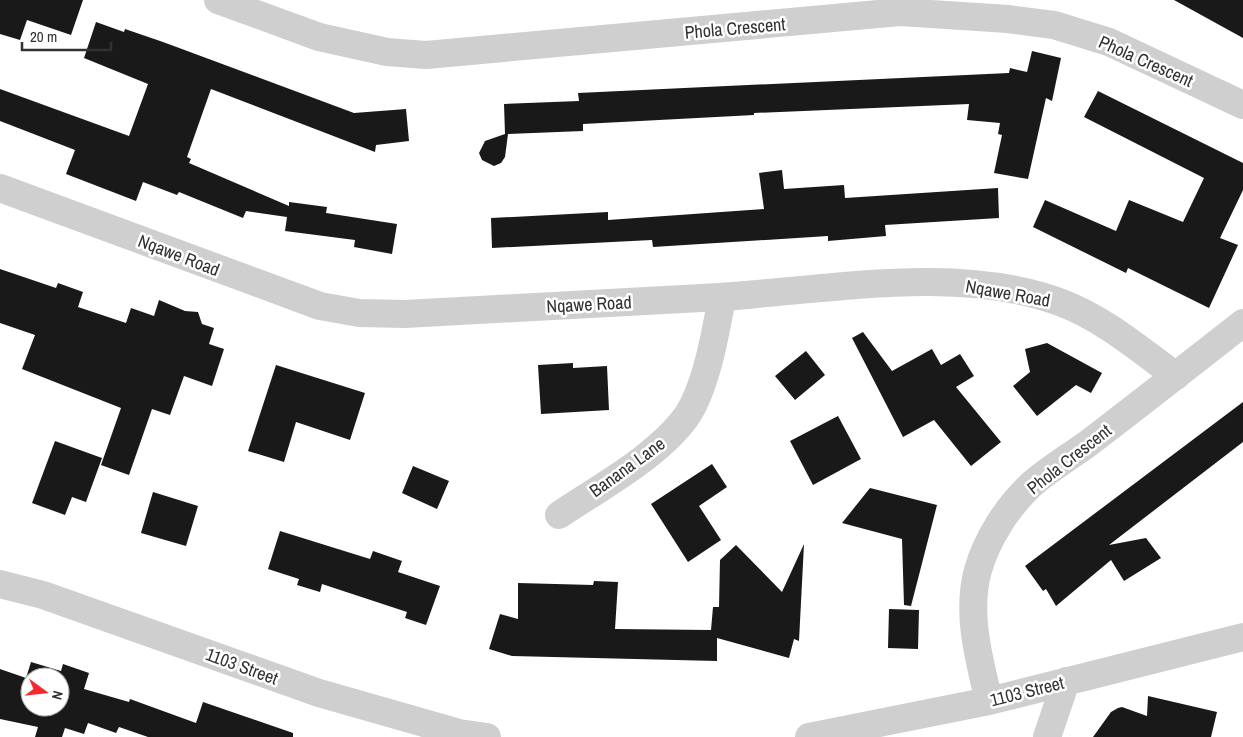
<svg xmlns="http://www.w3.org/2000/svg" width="1243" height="737" font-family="'Archivo Narrow',sans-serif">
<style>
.building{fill:#191919;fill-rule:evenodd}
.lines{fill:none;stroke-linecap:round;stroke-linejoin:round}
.minor{stroke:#cfcfcf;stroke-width:28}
.labels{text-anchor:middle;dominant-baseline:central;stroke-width:5;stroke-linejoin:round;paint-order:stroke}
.street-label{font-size:18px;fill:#323232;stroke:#fff}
</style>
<rect width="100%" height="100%" fill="#fff"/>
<path class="building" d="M 0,0 L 83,0 L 71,35 L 27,20 L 20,40 L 0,34 Z
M 1174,0 L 1243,0 L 1243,38 Z
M 96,22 L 124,32 L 125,29 L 163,42 L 354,113 L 406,109 L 409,141 L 376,145 L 375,152 L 211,89 L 187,157 L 191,159 L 189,163 L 289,206 L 289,202 L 327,207 L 326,213 L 397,224 L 392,254 L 354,247 L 355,240 L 285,231 L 287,217 L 246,211 L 243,218 L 179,192 L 177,195 L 143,182 L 136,201 L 66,174 L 75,150 L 0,121 L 0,89 L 129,136 L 148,84 L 84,58 Z
M 1032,51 L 1061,58 L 1052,101 L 1046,98 L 1028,179 L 994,173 L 1002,135 L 998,134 L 1000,123 L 967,120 L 969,104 L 754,113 L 754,115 L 583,124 L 583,131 L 508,134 L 505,157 L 501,163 L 494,166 L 482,160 L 479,153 L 485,141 L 505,134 L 504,104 L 579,101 L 578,93 L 1009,73 L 1010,68 L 1027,72 Z
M 1098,91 L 1243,163 L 1243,190 L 1220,238 L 1238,245 L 1209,308 L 1128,268 L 1126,273 L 1033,227 L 1045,200 L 1116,231 L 1129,200 L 1183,222 L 1204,178 L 1084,117 Z
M 782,170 L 784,189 L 844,185 L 845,198 L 998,188 L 999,218 L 885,225 L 886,236 L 828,241 L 828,236 L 653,247 L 652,240 L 492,248 L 491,218 L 608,212 L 608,220 L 764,209 L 759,173 Z
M 0,269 L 56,288 L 58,283 L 83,292 L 78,307 L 126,323 L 131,308 L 154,316 L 159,300 L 185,311 L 198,312 L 202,324 L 214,328 L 209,344 L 224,349 L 212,386 L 184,376 L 170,415 L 152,409 L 129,475 L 101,465 L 121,408 L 22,369 L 35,335 L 0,323 Z
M 863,332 L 892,371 L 932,349 L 941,365 L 960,354 L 974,376 L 956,387 L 1001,442 L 971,466 L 934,420 L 903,437 L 852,338 Z
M 1047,343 L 1102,373 L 1091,393 L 1076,385 L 1037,416 L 1013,386 L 1030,372 L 1025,349 Z
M 806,351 L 825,375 L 795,400 L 775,376 Z
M 573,363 L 573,368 L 607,366 L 609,410 L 541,414 L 538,365 Z
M 276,365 L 365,393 L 350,440 L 296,422 L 284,462 L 248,451 Z
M 1243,402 L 1243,442 L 1109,545 L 1146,538 L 1161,558 L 1124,581 L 1111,560 L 1056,606 L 1046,589 L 1043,591 L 1025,566 Z
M 838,416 L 861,459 L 813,485 L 790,441 Z
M 55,441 L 102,458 L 86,502 L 72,497 L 65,515 L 32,503 Z
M 712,464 L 727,487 L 699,506 L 721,540 L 688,562 L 651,504 Z
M 413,466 L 449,481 L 437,509 L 402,493 Z
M 870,488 L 937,505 L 911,606 L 904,605 L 902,539 L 842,523 Z
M 153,492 L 198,506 L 186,546 L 141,533 Z
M 280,531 L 370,559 L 373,551 L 402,561 L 398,572 L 440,586 L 426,625 L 405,618 L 407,612 L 322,584 L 320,592 L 297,585 L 299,579 L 268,569 Z
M 804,544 L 799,641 L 794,639 L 789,658 L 717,638 L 717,661 L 512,656 L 489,649 L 500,614 L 518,619 L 518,583 L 593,585 L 594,581 L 618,582 L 615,629 L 711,630 L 713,607 L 719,607 L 720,560 L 736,545 L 782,592 Z
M 889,609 L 919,610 L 918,649 L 888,648 Z
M 31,662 L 61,671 L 63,664 L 89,673 L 84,689 L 129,702 L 130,699 L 196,723 L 203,702 L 293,733 L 293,737 L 148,737 L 119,727 L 116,733 L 88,723 L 84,734 L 65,728 L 62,737 L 35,737 L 38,727 L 0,719 L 0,669 L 26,678 ZM 30,677 L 60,677 L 60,707 L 30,707 Z
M 1148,696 L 1217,712 L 1211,737 L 1093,737 L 1111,712 L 1118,708 L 1122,707 L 1147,716 Z"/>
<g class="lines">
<path class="minor" d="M 218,0 L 319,37 L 387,52 L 426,55 L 900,12 L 1008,19 L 1054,25 L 1109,42 L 1243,105
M 0,188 L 320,306 L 359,313 L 405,314 C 510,308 615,303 720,297 C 827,290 960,264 1062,303 C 1104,319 1139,349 1176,376
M 559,515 C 599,488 658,456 686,417 C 706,389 716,331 722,297
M 0,584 L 43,595 L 319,693 L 459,733 L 487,737
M 989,701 C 979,659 966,613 978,570 C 987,539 1007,507 1032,484 C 1049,469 1071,456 1090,442 C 1141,403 1192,363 1243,323
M 809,737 L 989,701 L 1243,637
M 1047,737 L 1066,681"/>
</g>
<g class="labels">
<g class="street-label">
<text transform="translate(735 28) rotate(-5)">Phola Crescent</text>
<text transform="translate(1146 61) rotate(24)">Phola Crescent</text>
<text transform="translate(179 255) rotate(21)">Nqawe Road</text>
<text transform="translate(1008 293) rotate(10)">Nqawe Road</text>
<text transform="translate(589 304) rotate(-3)">Nqawe Road</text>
<text transform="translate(1069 459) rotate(-38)">Phola Crescent</text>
<text transform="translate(627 467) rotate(-36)">Banana Lane</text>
<text transform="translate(242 666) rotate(20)">1103 Street</text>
<text transform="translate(1027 691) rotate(-14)">1103 Street</text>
</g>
</g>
<g transform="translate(45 692) rotate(105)"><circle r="24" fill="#ffffff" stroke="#adadad"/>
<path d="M0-4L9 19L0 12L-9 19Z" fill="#f5292e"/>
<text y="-8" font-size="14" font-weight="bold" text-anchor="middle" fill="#323232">N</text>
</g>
<path d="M22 42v8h89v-8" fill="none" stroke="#323232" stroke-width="2.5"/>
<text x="30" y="42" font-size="15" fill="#323232" stroke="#ffffff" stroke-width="4" paint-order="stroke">20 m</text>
</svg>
